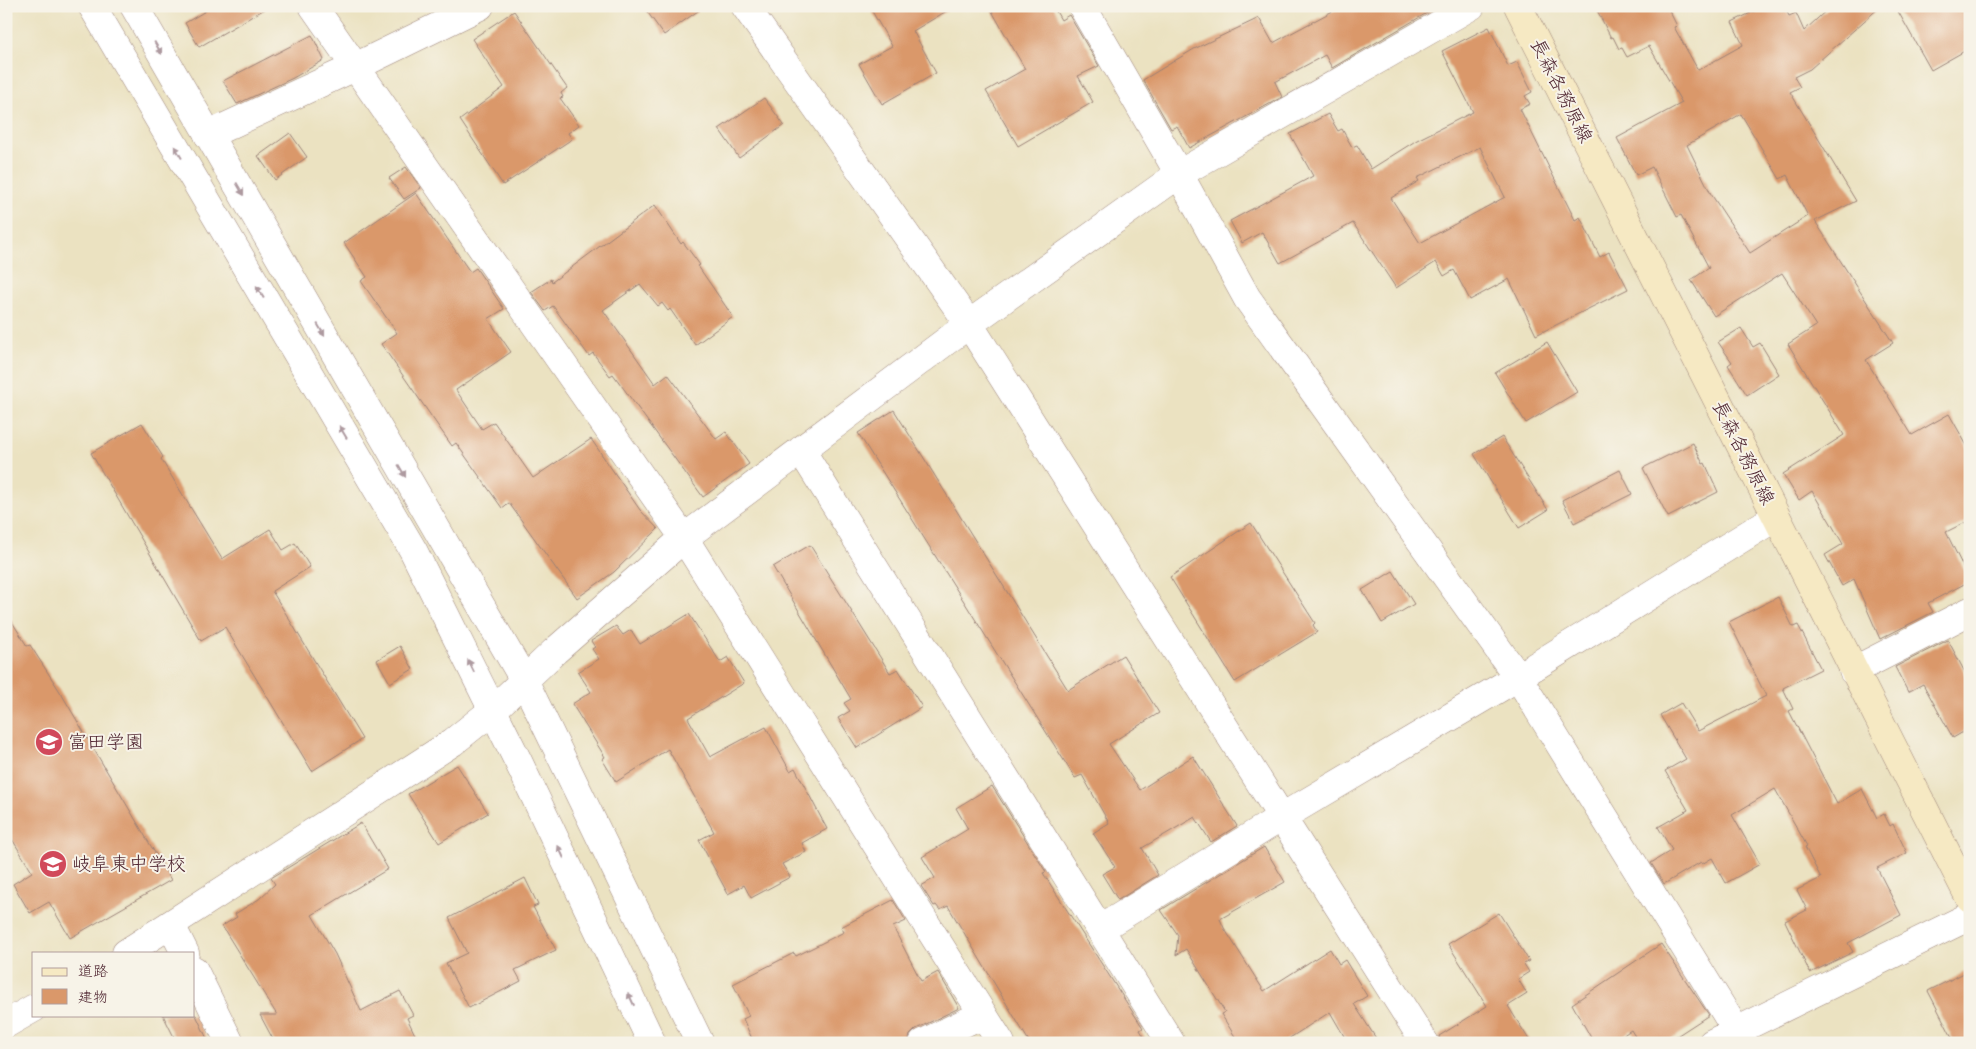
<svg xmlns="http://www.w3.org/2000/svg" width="1976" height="1049" font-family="Mynerve,'Klee One',sans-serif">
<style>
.building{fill:#da986a;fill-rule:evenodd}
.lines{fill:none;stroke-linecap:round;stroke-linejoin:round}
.minor-casing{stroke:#9a8076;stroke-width:29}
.tertiary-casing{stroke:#9a8076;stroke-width:29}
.secondary-casing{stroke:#9a8076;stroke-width:29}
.minor{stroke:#fff;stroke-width:28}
.tertiary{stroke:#fff;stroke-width:28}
.secondary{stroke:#f6e9c3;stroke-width:28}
.oneway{fill:#ae9aa0}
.labels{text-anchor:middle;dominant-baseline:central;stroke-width:4;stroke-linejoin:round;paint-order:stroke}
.street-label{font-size:19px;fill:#4a1f2b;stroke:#f7f3e8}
.poi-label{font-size:19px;fill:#4a1f2b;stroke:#f7f3e8;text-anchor:start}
</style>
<rect width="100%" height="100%" fill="#f7f3e8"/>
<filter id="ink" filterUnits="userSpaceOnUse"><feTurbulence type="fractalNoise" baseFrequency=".02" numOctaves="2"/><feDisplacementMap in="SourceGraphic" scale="10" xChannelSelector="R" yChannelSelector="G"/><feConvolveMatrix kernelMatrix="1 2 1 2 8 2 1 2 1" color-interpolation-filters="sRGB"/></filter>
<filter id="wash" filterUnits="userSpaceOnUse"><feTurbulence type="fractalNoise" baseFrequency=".0096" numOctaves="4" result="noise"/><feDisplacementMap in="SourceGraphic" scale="20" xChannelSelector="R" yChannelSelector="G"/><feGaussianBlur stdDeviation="1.12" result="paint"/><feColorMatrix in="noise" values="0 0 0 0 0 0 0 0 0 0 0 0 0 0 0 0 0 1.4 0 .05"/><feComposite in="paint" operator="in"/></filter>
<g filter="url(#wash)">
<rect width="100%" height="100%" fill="#ebe2c1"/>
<g id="blocks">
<path class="building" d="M 214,6 L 270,6 L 199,47 L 185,23 Z
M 643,6 L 705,6 L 664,35 Z
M 869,6 L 955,6 L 913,31 L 936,73 L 882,104 L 859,64 L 892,46 Z
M 989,6 L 1053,6 L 1061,20 L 1069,15 L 1099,66 L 1078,76 L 1093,102 L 1018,146 L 986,91 L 1025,69 Z
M 1342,6 L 1439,6 L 1332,68 L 1325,55 L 1275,82 L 1282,97 L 1189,148 L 1177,126 L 1171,129 L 1143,80 L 1194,49 L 1259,18 L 1273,43 Z
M 1595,6 L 1667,6 L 1677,26 L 1674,27 L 1698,70 L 1743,45 L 1732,22 L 1765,6 L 1784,6 L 1789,16 L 1796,13 L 1804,31 L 1831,6 L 1881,6 L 1810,69 L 1794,77 L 1800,87 L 1790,92 L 1856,201 L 1815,221 L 1893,343 L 1866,360 L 1912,435 L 1949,414 L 1970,451 L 1970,520 L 1946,532 L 1970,581 L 1928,603 L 1933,612 L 1880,639 L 1854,579 L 1842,586 L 1825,555 L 1843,544 L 1812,491 L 1799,500 L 1783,474 L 1844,435 L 1788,344 L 1816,326 L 1782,273 L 1714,316 L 1691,280 L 1709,268 L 1681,215 L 1677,217 L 1652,167 L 1636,175 L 1617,138 L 1682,103 L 1649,46 L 1627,57 L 1622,48 L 1619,49 L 1613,37 L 1611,38 ZM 1741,114 L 1780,179 L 1787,175 L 1808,216 L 1750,253 L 1711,194 L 1687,145 Z
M 1895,6 L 1970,6 L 1970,48 L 1931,70 Z
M 514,11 L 567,88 L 561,93 L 563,97 L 560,98 L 579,125 L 568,133 L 572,139 L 503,185 L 460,120 L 504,87 L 472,39 Z
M 1489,27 L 1508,66 L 1517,62 L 1532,92 L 1525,96 L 1530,104 L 1520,109 L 1575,220 L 1580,217 L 1600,257 L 1609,252 L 1628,289 L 1536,335 L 1509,279 L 1470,300 L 1454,270 L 1444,276 L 1436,262 L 1396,288 L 1353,223 L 1280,263 L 1262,232 L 1242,243 L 1230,221 L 1313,176 L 1290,134 L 1328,114 L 1338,131 L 1342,129 L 1352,147 L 1357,145 L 1371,169 L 1417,140 L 1473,112 L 1442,51 ZM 1480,147 L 1505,197 L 1420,243 L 1391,198 L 1419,181 L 1417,178 Z
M 312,35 L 324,60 L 293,78 L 237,104 L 223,81 Z
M 764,98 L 784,125 L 739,158 L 719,129 Z
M 290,133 L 307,157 L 275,180 L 258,156 Z
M 406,167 L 421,188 L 404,199 L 389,178 Z
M 416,193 L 470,272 L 476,268 L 504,309 L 488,319 L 511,352 L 456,390 L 482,429 L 494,422 L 533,478 L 591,439 L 640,510 L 658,529 L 614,572 L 577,598 L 509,503 L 502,508 L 456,443 L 452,446 L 381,344 L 397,333 L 361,281 L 367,277 L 344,243 Z
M 655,205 L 681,244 L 683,242 L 700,265 L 698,266 L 733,317 L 695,345 L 670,309 L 668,311 L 662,303 L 658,306 L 640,284 L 603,310 L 655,384 L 668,374 L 716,439 L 726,432 L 749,464 L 703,497 L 613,374 L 610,376 L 593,353 L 589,356 L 553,306 L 545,311 L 531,292 L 551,279 L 552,282 Z
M 1741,328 L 1753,347 L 1760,343 L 1779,374 L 1747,395 L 1728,365 L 1732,362 L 1718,342 Z
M 1547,342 L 1577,392 L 1526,423 L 1495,373 Z
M 894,410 L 1068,690 L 1123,655 L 1159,713 L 1109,744 L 1140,790 L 1193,756 L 1237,826 L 1211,842 L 1195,817 L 1142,848 L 1158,875 L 1118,900 L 1102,874 L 1115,867 L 1093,833 L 1109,823 L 1082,775 L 1075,778 L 858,433 Z
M 142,423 L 163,457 L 161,459 L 222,559 L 270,529 L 283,550 L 295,543 L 310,567 L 272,591 L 362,739 L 312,771 L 225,627 L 201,641 L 91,453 Z
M 1502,437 L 1548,510 L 1519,528 L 1474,454 Z
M 1693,443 L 1703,464 L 1705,463 L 1718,492 L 1668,517 L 1643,468 Z
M 1620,470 L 1632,494 L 1574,523 L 1562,500 Z
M 1251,523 L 1315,623 L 1313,625 L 1317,632 L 1235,682 L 1170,577 Z
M 810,545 L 890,673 L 898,669 L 922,707 L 857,748 L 838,718 L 850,711 L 844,703 L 851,699 L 773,567 Z
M 1393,571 L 1414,604 L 1382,623 L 1362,590 Z
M 1778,597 L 1793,627 L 1798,625 L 1821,669 L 1783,688 L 1793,709 L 1789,711 L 1837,804 L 1862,789 L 1877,818 L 1884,814 L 1890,826 L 1893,824 L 1907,853 L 1877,868 L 1901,915 L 1848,943 L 1853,952 L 1810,973 L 1785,921 L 1807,910 L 1797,890 L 1821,878 L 1805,847 L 1807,846 L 1775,789 L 1732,815 L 1760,864 L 1726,883 L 1712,858 L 1702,864 L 1701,862 L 1664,884 L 1651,863 L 1672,850 L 1658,827 L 1688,810 L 1665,771 L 1686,759 L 1660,715 L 1681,703 L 1698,731 L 1766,696 L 1729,622 Z
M 6,612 L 27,646 L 30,645 L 59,690 L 171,880 L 70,938 L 49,902 L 30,913 L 13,884 L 32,872 L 6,829 Z
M 689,614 L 720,662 L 728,657 L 744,683 L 688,718 L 710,757 L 766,727 L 790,771 L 795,768 L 827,829 L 802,843 L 806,852 L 782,864 L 790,877 L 751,898 L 744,885 L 728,894 L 699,840 L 714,832 L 668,749 L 616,782 L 602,759 L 605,757 L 572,704 L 591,692 L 578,672 L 599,659 L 592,649 L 595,647 L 591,641 L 616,626 L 623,635 L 631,630 L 640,644 Z
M 1948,640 L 1970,682 L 1970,728 L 1953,738 L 1923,684 L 1908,692 L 1895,667 Z
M 400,646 L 413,669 L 390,683 L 377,660 Z
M 457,765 L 488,813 L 439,843 L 408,794 Z
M 992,786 L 1046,872 L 1043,873 L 1143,1028 L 1140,1030 L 1148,1043 L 1030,1043 L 948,906 L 940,910 L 936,905 L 934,906 L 921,886 L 935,878 L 922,857 L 968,829 L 956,808 Z
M 361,823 L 388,869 L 312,915 L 335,954 L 361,1011 L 400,991 L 413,1015 L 407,1018 L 419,1043 L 275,1043 L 260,1015 L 277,1015 L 222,926 L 237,917 L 235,914 L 259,899 L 275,884 L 271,878 Z
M 1264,847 L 1285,882 L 1220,919 L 1224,928 L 1264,991 L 1330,949 L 1339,964 L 1345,960 L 1367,996 L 1354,1004 L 1379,1043 L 1348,1043 L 1330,1012 L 1282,1043 L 1239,1043 L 1221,1014 L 1225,1012 L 1186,949 L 1176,955 L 1178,935 L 1161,910 Z
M 525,878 L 538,905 L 533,907 L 556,950 L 515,970 L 521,981 L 469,1008 L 446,963 L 467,953 L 449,918 Z
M 893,900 L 906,921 L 893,927 L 921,981 L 938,972 L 959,1008 L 916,1029 L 910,1035 L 908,1043 L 754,1043 L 743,1019 L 749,1016 L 733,984 L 794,953 L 796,956 L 844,932 L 841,927 Z
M 1499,913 L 1529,961 L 1524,964 L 1529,972 L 1518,979 L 1527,994 L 1508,1006 L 1531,1043 L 1441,1043 L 1439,1036 L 1487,1006 L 1448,944 Z
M 1661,944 L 1709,1015 L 1666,1043 L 1639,1043 L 1631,1030 L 1611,1043 L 1594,1043 L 1572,1004 Z
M 1970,970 L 1970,1043 L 1955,1043 L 1928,991 Z
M 163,1015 L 196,1015 L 209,1043 L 177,1043 Z"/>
</g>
</g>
<g filter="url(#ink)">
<use href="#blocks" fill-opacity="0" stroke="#9a8076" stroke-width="1"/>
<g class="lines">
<defs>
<path id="minor" d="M 313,6 L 684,538 L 1001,1043
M 745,6 L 969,324 L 1425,1043
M 1082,6 L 1179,174 L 1247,298 L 1518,677 L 1744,1043
M 208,135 L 355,67 L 480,6
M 801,450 L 1171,1043
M 1853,671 L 1970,611
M 171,925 L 185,953
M 1100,929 L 1282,817 L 1518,677 L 1776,517
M 126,953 L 453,742 L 493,710 L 555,651 L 684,538 L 969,324 L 1179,174 L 1471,6
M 194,970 L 230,1043
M 6,1024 L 34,1008
M 923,1043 L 983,1014
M 1712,1043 L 1970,916"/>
<path id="tertiary" d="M 92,6 L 413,550 L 518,761 L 652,1043
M 134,6 L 524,680 L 700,1043"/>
<path id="secondary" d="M 1518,6 L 1970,899"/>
</defs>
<use href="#minor" class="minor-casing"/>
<use href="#tertiary" class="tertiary-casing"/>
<use href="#secondary" class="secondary-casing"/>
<use href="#minor" class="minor"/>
<use href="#tertiary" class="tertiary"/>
<use href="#secondary" class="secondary"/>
</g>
<defs><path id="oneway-solid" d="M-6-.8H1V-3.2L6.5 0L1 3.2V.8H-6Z" transform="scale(1.25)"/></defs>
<g class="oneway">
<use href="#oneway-solid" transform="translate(158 48) rotate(60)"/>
<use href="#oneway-solid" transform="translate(178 152) rotate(-121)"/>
<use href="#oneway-solid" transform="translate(240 189) rotate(60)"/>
<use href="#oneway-solid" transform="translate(260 292) rotate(-121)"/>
<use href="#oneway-solid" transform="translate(321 330) rotate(60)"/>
<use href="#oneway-solid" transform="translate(343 432) rotate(-121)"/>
<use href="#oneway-solid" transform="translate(402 471) rotate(60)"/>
<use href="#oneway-solid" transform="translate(471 666) rotate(-116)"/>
<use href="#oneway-solid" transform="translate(561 852) rotate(-115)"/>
<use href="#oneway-solid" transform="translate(631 999) rotate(-115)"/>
</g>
</g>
<defs>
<symbol id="school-disc" viewBox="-11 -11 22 22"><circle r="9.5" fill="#d1495b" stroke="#f7f3e8"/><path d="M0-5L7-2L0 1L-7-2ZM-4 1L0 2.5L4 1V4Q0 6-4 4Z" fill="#fff"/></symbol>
</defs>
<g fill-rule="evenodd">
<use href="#school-disc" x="33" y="726" width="32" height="32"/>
<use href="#school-disc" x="37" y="848" width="32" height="32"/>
</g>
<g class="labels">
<g class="street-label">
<text transform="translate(1561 91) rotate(63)">長森各務原線</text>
<text transform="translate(1743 453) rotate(63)">長森各務原線</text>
</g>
<g class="poi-label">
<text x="68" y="742">富田学園</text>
<text x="72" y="864">岐阜東中学校</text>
</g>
</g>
<rect width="1976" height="1049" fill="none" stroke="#f7f3e8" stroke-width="25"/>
<rect x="32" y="952" width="162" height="65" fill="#f7f3e8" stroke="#b29e9c"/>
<rect x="42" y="968" width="25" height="8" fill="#f6e9c3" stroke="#b29e9c"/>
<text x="78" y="976" font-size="15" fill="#4a1f2b">道路</text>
<rect x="42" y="989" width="25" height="15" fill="#da986a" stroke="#b29e9c"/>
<text x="78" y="1002" font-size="15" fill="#4a1f2b">建物</text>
</svg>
